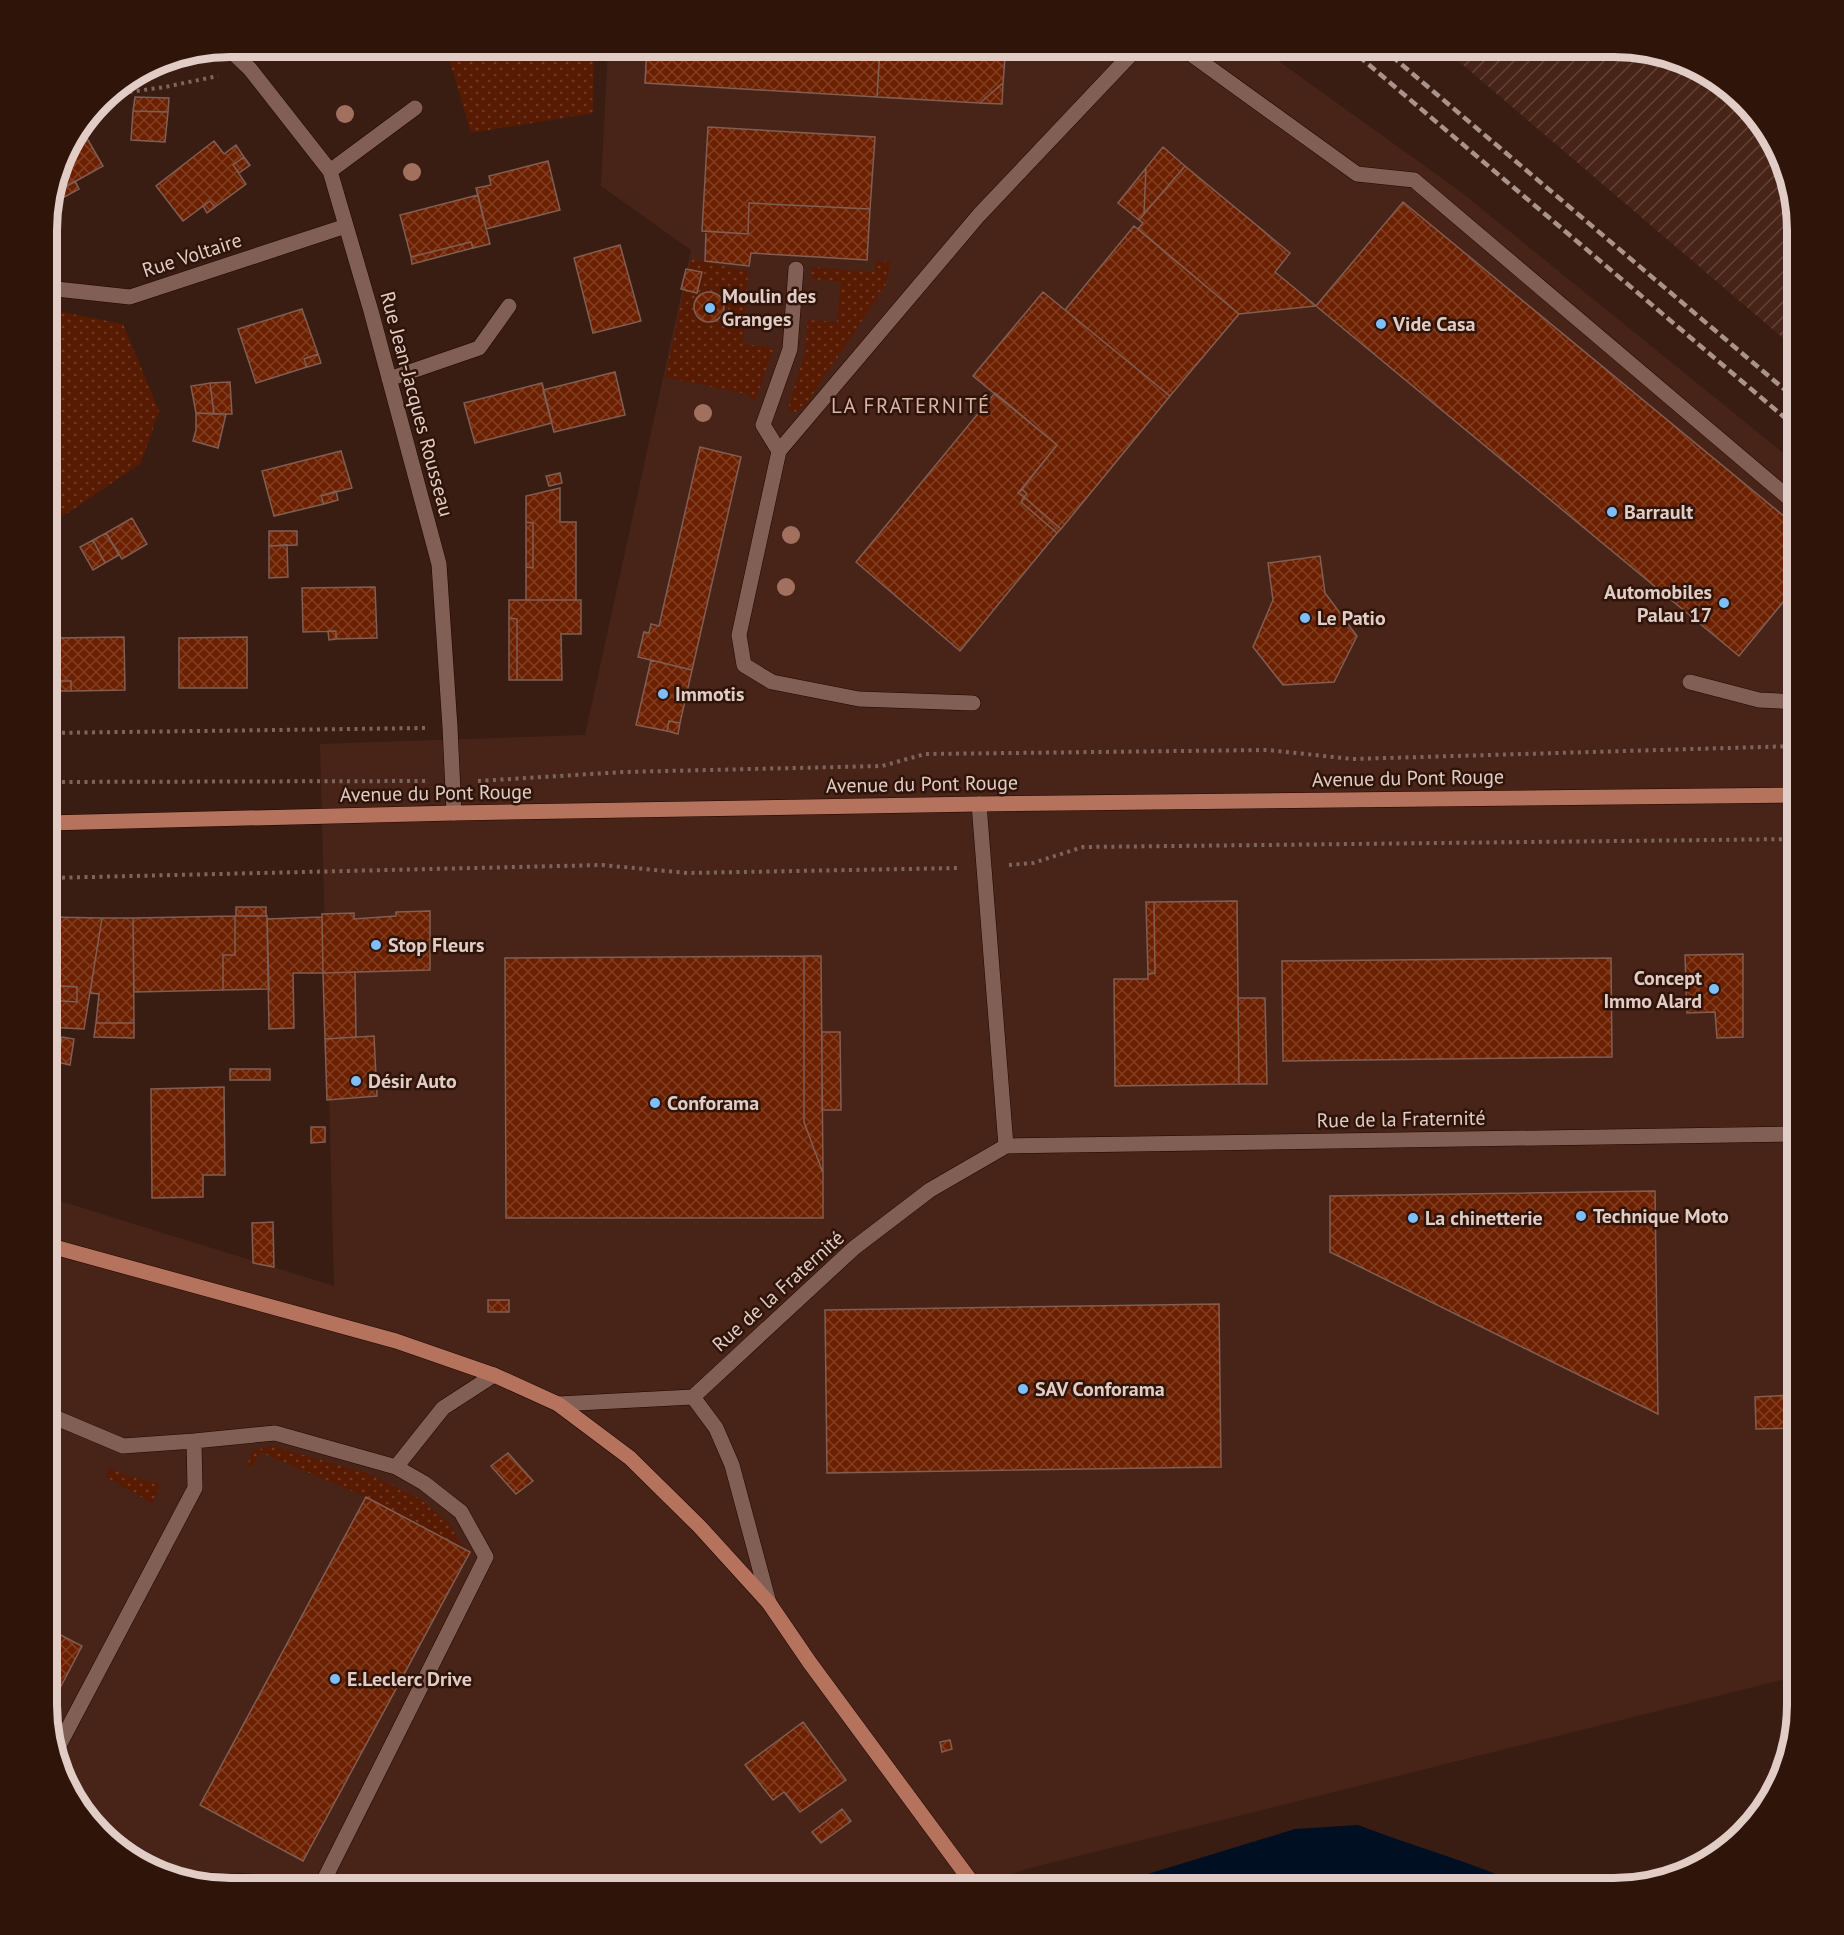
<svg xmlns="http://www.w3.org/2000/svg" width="1844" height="1935" font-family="'PT Sans',sans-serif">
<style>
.built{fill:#482418}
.industrial{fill:url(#industrial-furrows)}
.grass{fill:url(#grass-dots)}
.water{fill:#001022}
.building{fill:url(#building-cross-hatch);stroke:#805e53;stroke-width:1.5}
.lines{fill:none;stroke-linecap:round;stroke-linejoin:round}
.service-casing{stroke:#1f0601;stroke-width:16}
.minor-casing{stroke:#1f0601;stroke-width:16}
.primary-casing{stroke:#1f0601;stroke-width:16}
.path{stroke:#7d645c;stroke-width:4;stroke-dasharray:3 4.5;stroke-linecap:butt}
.service{stroke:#815f54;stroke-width:15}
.minor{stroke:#815f54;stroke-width:15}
.primary{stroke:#b5735d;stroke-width:15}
.rail{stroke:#aa938b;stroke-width:4.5;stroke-dasharray:9 4.5;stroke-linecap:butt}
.tree{fill:#a2705e}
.poi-dot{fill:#7ebef9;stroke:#2f140a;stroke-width:2}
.labels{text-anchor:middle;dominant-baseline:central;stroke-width:5;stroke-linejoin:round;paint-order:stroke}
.street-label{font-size:20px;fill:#e1cdc6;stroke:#2f140a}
.poi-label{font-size:20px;font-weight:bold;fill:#e1cdc6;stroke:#2f140a;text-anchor:start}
.neighbourhood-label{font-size:21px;letter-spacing:1.5px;fill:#dab4a7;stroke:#2f140a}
.rim{fill:none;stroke:#e1cdc6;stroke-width:8}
</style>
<defs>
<pattern id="industrial-furrows" width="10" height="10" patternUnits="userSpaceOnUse" patternTransform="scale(1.5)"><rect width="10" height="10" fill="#482418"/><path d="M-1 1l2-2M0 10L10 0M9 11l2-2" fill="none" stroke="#624338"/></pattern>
<pattern id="grass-dots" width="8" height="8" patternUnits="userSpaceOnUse" patternTransform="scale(1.5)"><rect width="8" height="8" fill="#571a02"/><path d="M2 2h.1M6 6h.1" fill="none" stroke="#6f3a25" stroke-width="1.8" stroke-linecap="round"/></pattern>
<pattern id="building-cross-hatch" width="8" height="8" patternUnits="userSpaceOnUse" patternTransform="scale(1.5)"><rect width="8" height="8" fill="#6c2000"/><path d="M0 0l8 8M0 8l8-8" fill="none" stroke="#813f24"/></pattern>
</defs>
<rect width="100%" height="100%" fill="#391d13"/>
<path class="built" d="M 608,47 L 1259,47 L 1457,189 L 1797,464 L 1797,1676 L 1026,1869 L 975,1888 L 230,1888 L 149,1870 L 92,1826 L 56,1764 L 47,1705 L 47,1197 L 334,1286 L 320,744 L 585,735 L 691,250 L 601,186 Z"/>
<path class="industrial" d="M 1442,47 L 1626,47 L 1695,66 L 1752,109 L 1784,160 L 1797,230 L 1797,350 Z"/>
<path class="grass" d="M 481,47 L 594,47 L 593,113 L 471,133 L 448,55 Z
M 691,259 L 748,271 L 743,344 L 774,348 L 755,400 L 751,399 L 750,395 L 665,377 Z
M 875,261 L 891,262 L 885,286 L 805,406 L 796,412 L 788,409 L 805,352 L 808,320 L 837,322 L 841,282 L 812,279 L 812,267 L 875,272 Z
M 47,309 L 123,324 L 159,411 L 141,463 L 68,513 L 47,521 Z
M 272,1446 L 369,1474 L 420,1499 L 450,1524 L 463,1549 L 366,1497 L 260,1452 L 252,1467 L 247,1465 L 253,1451 Z
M 109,1468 L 125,1475 L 157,1483 L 160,1487 L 152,1503 L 106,1477 Z"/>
<path class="water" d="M 1358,1825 C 1414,1847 1474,1862 1528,1888 L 1102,1888 L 1295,1829 Z"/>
<path class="building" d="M 647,47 L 818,47 L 880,51 L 877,97 L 645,83 Z
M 818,47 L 880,47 L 880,51 Z
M 880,47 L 1006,47 L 1003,83 L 980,103 L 877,97 Z
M 1003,83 L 1002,104 L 980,103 Z
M 135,97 L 169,98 L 168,112 L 133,111 Z
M 133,111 L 168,112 L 165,142 L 131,140 Z
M 708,127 L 875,137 L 870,209 L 749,203 L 748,234 L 702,231 Z
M 81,128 L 103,166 L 53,194 L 66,149 Z
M 214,141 L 224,154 L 236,145 L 244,157 L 233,165 L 246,184 L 215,207 L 210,201 L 183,221 L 156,186 Z
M 1163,147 L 1185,166 L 1144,214 L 1146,168 Z
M 244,157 L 250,165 L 239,173 L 233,165 Z
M 548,161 L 560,210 L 486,229 L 476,188 L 491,185 L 489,176 Z
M 1185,166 L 1290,253 L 1275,272 L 1316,306 L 1239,314 L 1138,229 L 1143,223 L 1139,220 Z
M 1146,168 L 1144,214 L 1139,220 L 1118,203 Z
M 75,181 L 79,189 L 59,200 L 55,193 Z
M 478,195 L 490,244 L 473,248 L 471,242 L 411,257 L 400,215 Z
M 210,201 L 215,207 L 207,213 L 203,206 Z
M 1403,202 L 1797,527 L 1797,585 L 1739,656 L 1316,306 Z
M 749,203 L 870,209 L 867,260 L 751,253 L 749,266 L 705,261 L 706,231 L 748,234 Z
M 1134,226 L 1239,314 L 1170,396 L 1065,310 Z
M 471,242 L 473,248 L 412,264 L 411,257 Z
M 620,245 L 641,321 L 593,333 L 574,258 Z
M 686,269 L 702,272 L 697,293 L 681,289 Z
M694 307a15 15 0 1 1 30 0a15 15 0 1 1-30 0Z
M 1043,292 L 1170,396 L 1061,529 L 1024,497 L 1027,494 L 1022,489 L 1057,445 L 973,376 Z
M 302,309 L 318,354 L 304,359 L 307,367 L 256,383 L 238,329 Z
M 318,354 L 321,363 L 307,367 L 304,359 Z
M 615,372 L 625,415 L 554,432 L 543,390 Z
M 230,382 L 232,414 L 214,414 L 210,383 Z
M 210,383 L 214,414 L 196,413 L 191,386 Z
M 542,383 L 552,423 L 475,443 L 464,403 Z
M 995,393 L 1057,445 L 1018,493 L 1024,497 L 1021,502 L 1057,533 L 960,651 L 856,562 Z
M 196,413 L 226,414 L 218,448 L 193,441 L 196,430 Z
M 700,447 L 741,457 L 692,670 L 638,657 L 644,632 L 649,633 L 651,624 L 659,626 Z
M 341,451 L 352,488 L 321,496 L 324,504 L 274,516 L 262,471 Z
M 560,473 L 562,483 L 549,486 L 546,476 Z
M 560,488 L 560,522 L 576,522 L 576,600 L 526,600 L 526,567 L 533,568 L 533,523 L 526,522 L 526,496 Z
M 1022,489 L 1027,494 L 1024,497 L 1018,493 Z
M 336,491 L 338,500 L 324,504 L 321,496 Z
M 1024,497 L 1061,529 L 1057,533 L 1021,502 Z
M 132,518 L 147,544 L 122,559 L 106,533 Z
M 526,522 L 533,523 L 533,568 L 526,567 Z
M 269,531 L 297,531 L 297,545 L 269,546 Z
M 106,533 L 119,555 L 105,563 L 93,540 Z
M 93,540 L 105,563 L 93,570 L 80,547 Z
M 287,545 L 288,577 L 269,578 L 269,546 Z
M 1320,556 L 1325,593 L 1357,636 L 1334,682 L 1283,685 L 1253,647 L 1273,600 L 1268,563 Z
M 375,587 L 377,638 L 336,639 L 336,631 L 303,632 L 302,588 Z
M 509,600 L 581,600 L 581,634 L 561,634 L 562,680 L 517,680 L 517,619 L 509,618 Z
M 509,618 L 517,619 L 517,680 L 509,680 Z
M 328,631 L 336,631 L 336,639 L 329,640 Z
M 124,637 L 125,690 L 71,691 L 71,681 L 56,681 L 56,638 Z
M 247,637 L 247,688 L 179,688 L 179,638 Z
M 651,660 L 692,670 L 680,723 L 669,721 L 667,731 L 636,725 Z
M 56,681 L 71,681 L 71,691 L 57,691 Z
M 669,721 L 680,723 L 678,734 L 667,731 Z
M 1237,901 L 1239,1084 L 1115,1086 L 1114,979 L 1148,979 L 1148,974 L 1155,973 L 1154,902 Z
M 1146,902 L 1154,902 L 1155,973 L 1148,974 Z
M 236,907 L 266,907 L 266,916 L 236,916 Z
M 430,911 L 430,970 L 323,973 L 322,914 L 354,913 L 354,919 L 396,916 L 396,912 Z
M 235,916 L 235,955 L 223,955 L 223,990 L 134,992 L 133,918 Z
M 235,916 L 267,916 L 269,989 L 223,990 L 223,955 L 235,955 Z
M 47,917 L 102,918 L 84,1029 L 47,1027 L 47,1000 L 77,1002 L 77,987 L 47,985 Z
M 322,917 L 323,973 L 293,973 L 294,1028 L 269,1029 L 267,919 Z
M 102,918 L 133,918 L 134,1023 L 96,1023 L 99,994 L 90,993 Z
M 1743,954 L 1743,1037 L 1717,1038 L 1715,1012 L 1687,1013 L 1685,955 Z
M 804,956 L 804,1122 L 823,1173 L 823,1218 L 506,1218 L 505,958 Z
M 804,956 L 821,956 L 823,1173 L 804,1122 Z
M 1611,958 L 1612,1057 L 1283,1061 L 1282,961 Z
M 355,972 L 356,1037 L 325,1039 L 323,973 Z
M 47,985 L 77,987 L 77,1002 L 47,1000 Z
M 1238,998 L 1265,998 L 1267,1084 L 1239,1084 Z
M 96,1023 L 134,1023 L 134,1038 L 94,1037 Z
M 822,1032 L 840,1032 L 841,1110 L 822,1110 Z
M 374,1036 L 377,1096 L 327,1100 L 325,1039 Z
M 62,1037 L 74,1039 L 70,1065 L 57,1062 Z
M 230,1069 L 270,1069 L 270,1080 L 230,1080 Z
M 224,1087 L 225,1175 L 203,1175 L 203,1197 L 152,1198 L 151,1089 Z
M 311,1127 L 325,1127 L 325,1142 L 311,1143 Z
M 1655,1191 L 1658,1414 L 1330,1252 L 1330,1196 Z
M 273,1222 L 274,1267 L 253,1263 L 252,1223 Z
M 488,1300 L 509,1300 L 509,1312 L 488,1312 Z
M 1219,1304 L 1221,1467 L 827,1473 L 825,1310 Z
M 1794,1332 L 1797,1332 L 1797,1351 L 1794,1351 Z
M 1794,1351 L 1797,1351 L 1797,1428 L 1756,1429 L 1755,1397 L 1795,1395 Z
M 508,1453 L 533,1481 L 516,1494 L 491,1466 Z
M 366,1497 L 470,1552 L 303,1861 L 200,1805 Z
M 47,1628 L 82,1646 L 48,1711 L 47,1705 Z
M 803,1722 L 846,1780 L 800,1812 L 784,1792 L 773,1800 L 745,1765 Z
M 950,1740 L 952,1749 L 942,1752 L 940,1742 Z
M 842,1809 L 851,1821 L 821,1843 L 812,1832 Z"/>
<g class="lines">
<defs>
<path id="service" d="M 1181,47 L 1357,174 L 1414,180 L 1797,505
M 779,451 L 763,425 L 790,349 L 796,269
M 1690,682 L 1759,700 L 1797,702
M 973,703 L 859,699 L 772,682 L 744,665 L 739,635 L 779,451 L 979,215 L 1138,47
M 979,804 L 1006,1146
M 693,1397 L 716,1428 L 732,1465 L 769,1603
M 558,1404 L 693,1397 L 854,1248 L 930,1190 L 1006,1146 L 1797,1134
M 47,1414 L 123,1446 L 194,1441 L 275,1433 L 396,1467 L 443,1408 L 494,1375
M 55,1753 L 195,1488 L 194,1441
M 193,1880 L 322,1884 L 486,1557 L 461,1512 L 424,1483 L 396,1467"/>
<path id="minor" d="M 227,47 L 250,69 L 330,171 L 371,311 L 439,564 L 450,727 L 454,813
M 330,171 L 415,108
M 47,288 L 130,297 L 346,226
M 389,379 L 479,348 L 509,306"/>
<path id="primary" d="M 47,823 L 454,813 L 979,804 L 1797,795
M 47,1245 L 396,1341 L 494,1375 L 558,1404 L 630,1458 L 699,1526 L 769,1603 L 810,1663 L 976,1888"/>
</defs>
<use href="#service" class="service-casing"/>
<use href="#minor" class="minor-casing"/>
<use href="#primary" class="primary-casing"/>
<path class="path" d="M 107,95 L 165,87 L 218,76
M 47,733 L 426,728
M 478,781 L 623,772 L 882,766 L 925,754 L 1268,750 L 1352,759 L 1797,746
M 47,782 L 428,781
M 1009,865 L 1033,863 L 1083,847 L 1797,839
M 47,878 L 602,865 L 687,873 L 960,868"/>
<use href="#service" class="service"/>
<use href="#minor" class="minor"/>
<use href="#primary" class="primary"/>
<path class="rail" d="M 1348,47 L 1797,428
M 1381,47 L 1797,400"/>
</g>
<g class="tree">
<circle cx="345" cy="114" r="9"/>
<circle cx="412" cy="172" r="9"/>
<circle cx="703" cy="413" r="9"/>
<circle cx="791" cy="535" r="9"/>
<circle cx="786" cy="587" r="9"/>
</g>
<g class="poi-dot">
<circle cx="710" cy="308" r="6"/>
<circle cx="1381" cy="324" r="6"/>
<circle cx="1612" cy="512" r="6"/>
<circle cx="1724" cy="603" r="6"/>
<circle cx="1305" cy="618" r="6"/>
<circle cx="663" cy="694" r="6"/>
<circle cx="376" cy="945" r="6"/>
<circle cx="1714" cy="989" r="6"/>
<circle cx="356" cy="1081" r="6"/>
<circle cx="655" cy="1103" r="6"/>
<circle cx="1581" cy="1216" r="6"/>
<circle cx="1413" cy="1218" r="6"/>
<circle cx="1023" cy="1389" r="6"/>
<circle cx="335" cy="1679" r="6"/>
</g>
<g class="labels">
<g class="street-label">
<text transform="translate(192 255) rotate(-18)">Rue Voltaire</text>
<text transform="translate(417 404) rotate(75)">Rue Jean-Jacques Rousseau</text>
<text transform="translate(1408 778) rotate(-1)">Avenue du Pont Rouge</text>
<text transform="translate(922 784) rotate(-1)">Avenue du Pont Rouge</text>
<text transform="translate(436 793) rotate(-1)">Avenue du Pont Rouge</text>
<text transform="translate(1401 1119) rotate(-1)">Rue de la Fraternité</text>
<text transform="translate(778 1291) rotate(-42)">Rue de la Fraternité</text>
</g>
<g class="poi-label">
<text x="722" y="296">Moulin des<tspan x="722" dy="23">Granges</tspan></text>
<text x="1393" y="324">Vide Casa</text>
<text x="1624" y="512">Barrault</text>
<text x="1712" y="592" text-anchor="end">Automobiles<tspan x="1712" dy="23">Palau 17</tspan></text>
<text x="1317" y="618">Le Patio</text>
<text x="675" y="694">Immotis</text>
<text x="388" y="945">Stop Fleurs</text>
<text x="1702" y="978" text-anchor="end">Concept<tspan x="1702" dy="23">Immo Alard</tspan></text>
<text x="368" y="1081">Désir Auto</text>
<text x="667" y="1103">Conforama</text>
<text x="1593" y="1216">Technique Moto</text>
<text x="1425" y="1218">La chinetterie</text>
<text x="1035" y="1389">SAV Conforama</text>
<text x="347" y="1679">E.Leclerc Drive</text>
</g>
<g class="neighbourhood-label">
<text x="911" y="405">LA FRATERNITÉ</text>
</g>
</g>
<path d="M0 0H1844V1935H0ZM230 57H1614A173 173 0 0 1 1787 230V1705A173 173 0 0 1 1614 1878H230A173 173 0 0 1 57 1705V230A173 173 0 0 1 230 57Z" fill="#2f140a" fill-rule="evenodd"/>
<path class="rim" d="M230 57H1614A173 173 0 0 1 1787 230V1705A173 173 0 0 1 1614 1878H230A173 173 0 0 1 57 1705V230A173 173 0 0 1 230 57Z"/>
</svg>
